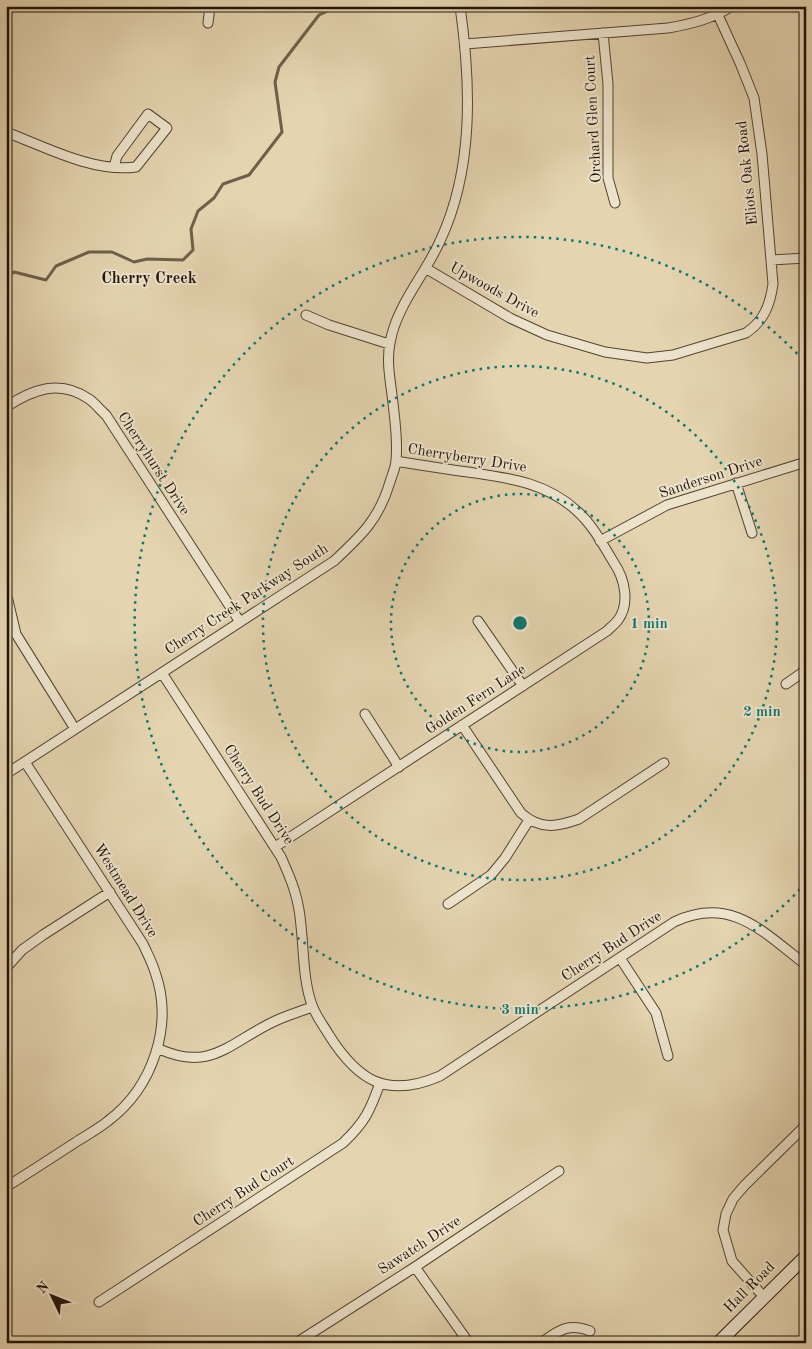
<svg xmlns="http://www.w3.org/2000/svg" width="812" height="1349" font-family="'Old Standard TT',serif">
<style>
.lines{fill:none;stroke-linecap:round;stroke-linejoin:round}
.stream{stroke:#6e604a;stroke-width:3}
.street-casing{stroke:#524431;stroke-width:11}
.secondary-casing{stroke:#211407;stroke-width:14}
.street{stroke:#ede3cc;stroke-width:9}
.secondary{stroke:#ede3cc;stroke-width:12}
.ring{fill:none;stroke:#0f766e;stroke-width:2.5;stroke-dasharray:2.5 5}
.labels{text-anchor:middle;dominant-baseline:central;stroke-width:4;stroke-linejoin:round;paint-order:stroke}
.street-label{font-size:15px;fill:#211407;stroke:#ede3cc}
.neighbourhood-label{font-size:16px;font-weight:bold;fill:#211407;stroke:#ede3cc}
.centre{fill:#0f766e;stroke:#ede3cc;stroke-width:2.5}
.ring-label{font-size:15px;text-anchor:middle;font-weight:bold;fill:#0f766e;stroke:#ede3cc;stroke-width:4;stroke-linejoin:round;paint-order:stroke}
</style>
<rect width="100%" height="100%" fill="#e4d4b0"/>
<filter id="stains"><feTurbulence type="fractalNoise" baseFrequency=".004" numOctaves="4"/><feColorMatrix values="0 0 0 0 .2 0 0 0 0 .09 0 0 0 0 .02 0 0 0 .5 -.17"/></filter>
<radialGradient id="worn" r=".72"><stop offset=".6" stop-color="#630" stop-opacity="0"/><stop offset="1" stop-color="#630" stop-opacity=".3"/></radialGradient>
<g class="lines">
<path class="stream" d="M 6,278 L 14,272 L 46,280 L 56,266 L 89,252 L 112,252 L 134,262 L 147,259 L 183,260 L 193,250 L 191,229 L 198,211 L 214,198 L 223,184 L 249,175 L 282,132 L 275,82 L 279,67 L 319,15 L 339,6
M 6,289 L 6,291"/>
<defs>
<path id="street" d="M 208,23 L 210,6
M 603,33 L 608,84 L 608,178 L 615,203
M 465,44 L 668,28 C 691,24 712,19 732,6
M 6,132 C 45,147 94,173 136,167 L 167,128 L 148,114 L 117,156 L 114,167
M 771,260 L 806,258
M 427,269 L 510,318 L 547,335 L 605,352 L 647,358 L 673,355 L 746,333 C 764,321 770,305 773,284 L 762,154 L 754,98 L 740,63 L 718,15
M 306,315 L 329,325 L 389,344
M 6,407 C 33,389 60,379 89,399 C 95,403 100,410 106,415 L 240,622
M 736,483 L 752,533
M 600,541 L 667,505 L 806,462
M 6,592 L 16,634 L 75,729
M 478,621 L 523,686
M 162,673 L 281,857 C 292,881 299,899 301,926 C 304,952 303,980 312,1005 C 316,1016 323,1025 329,1035 C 358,1081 387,1099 440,1076 L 674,922 C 731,895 763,932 806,965
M 786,684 L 806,670
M 365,714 L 399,767
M 462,725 L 521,813 C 540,830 557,827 579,819 L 664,763
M 6,774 L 334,561 C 362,535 379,519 390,482 C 392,475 396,467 396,460 C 398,441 395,422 393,403 C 391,384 386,362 390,343 C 396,306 425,275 440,241 C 474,169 471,84 460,6
M 275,847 L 607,631 C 610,628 615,624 618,620 C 630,604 625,579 614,563 C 603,545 593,525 577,511 C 546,482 508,478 468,472 C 444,469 420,465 396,461
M 448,904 L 491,875 L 505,858 L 529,820
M 620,958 L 656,1013 L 668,1056
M 6,968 L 22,950 L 43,935 L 110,892
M 159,1049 C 211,1072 229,1043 273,1022 C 285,1016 299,1012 312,1007
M 6,1187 C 30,1172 53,1157 76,1142 C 87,1135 98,1129 108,1121 C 153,1087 174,1025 155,972 C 152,962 147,953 143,944 L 25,762
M 415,1267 L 469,1343
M 764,1297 L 732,1261 L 723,1230 L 726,1214 L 733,1199 L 744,1186 L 806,1125
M 99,1302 L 343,1143 C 365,1122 370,1111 380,1083
M 296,1343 L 415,1267 L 559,1171
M 541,1343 C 558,1331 568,1322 590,1331"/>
<path id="secondary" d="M 718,1343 L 806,1256"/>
</defs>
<use href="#street" class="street-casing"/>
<use href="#secondary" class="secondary-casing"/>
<use href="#street" class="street"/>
<use href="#secondary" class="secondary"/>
</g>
<g class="ring">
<circle cx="520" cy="623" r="129"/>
<circle cx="520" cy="623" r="257"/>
<path d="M805 884A386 386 0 1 1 805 362"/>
</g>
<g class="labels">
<g class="street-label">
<text transform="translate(594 119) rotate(-93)">Orchard Glen Court</text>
<text transform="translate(748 173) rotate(-96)">Eliots Oak Road</text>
<text transform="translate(494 291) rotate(29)">Upwoods Drive</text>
<text transform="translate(467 459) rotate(9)">Cherryberry Drive</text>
<text transform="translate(153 464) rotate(57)">Cherryhurst Drive</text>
<text transform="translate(711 478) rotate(-18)">Sanderson Drive</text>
<text transform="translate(247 600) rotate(-33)">Cherry Creek Parkway South</text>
<text transform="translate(476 700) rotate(-33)">Golden Fern Lane</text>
<text transform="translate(258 795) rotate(57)">Cherry Bud Drive</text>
<text transform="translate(125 891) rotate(58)">Westmead Drive</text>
<text transform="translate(612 947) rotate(-33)">Cherry Bud Drive</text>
<text transform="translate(244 1192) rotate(-33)">Cherry Bud Court</text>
<text transform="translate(420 1246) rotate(-33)">Sawatch Drive</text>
<text transform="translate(750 1288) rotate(-45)">Hall Road</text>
</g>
<g class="neighbourhood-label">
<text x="149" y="279">Cherry Creek</text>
</g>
</g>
<circle cx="520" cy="623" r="8" class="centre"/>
<g class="ring-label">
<text x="649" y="628">1 min</text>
<text x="762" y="716">2 min</text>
<text x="520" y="1014">3 min</text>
</g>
<rect width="812" height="1349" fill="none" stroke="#e4d4b0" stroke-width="25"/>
<rect x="8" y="8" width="797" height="1334" fill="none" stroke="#211407" stroke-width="2.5"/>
<rect x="12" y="12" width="787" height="1324" fill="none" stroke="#211407"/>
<g transform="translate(52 1296) rotate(313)" stroke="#ede3cc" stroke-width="4" paint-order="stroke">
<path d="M0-4L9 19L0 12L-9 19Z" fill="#211407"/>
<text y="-8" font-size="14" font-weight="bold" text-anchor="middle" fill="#211407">N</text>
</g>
<rect width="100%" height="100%" filter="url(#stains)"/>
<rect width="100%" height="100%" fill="url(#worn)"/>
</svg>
